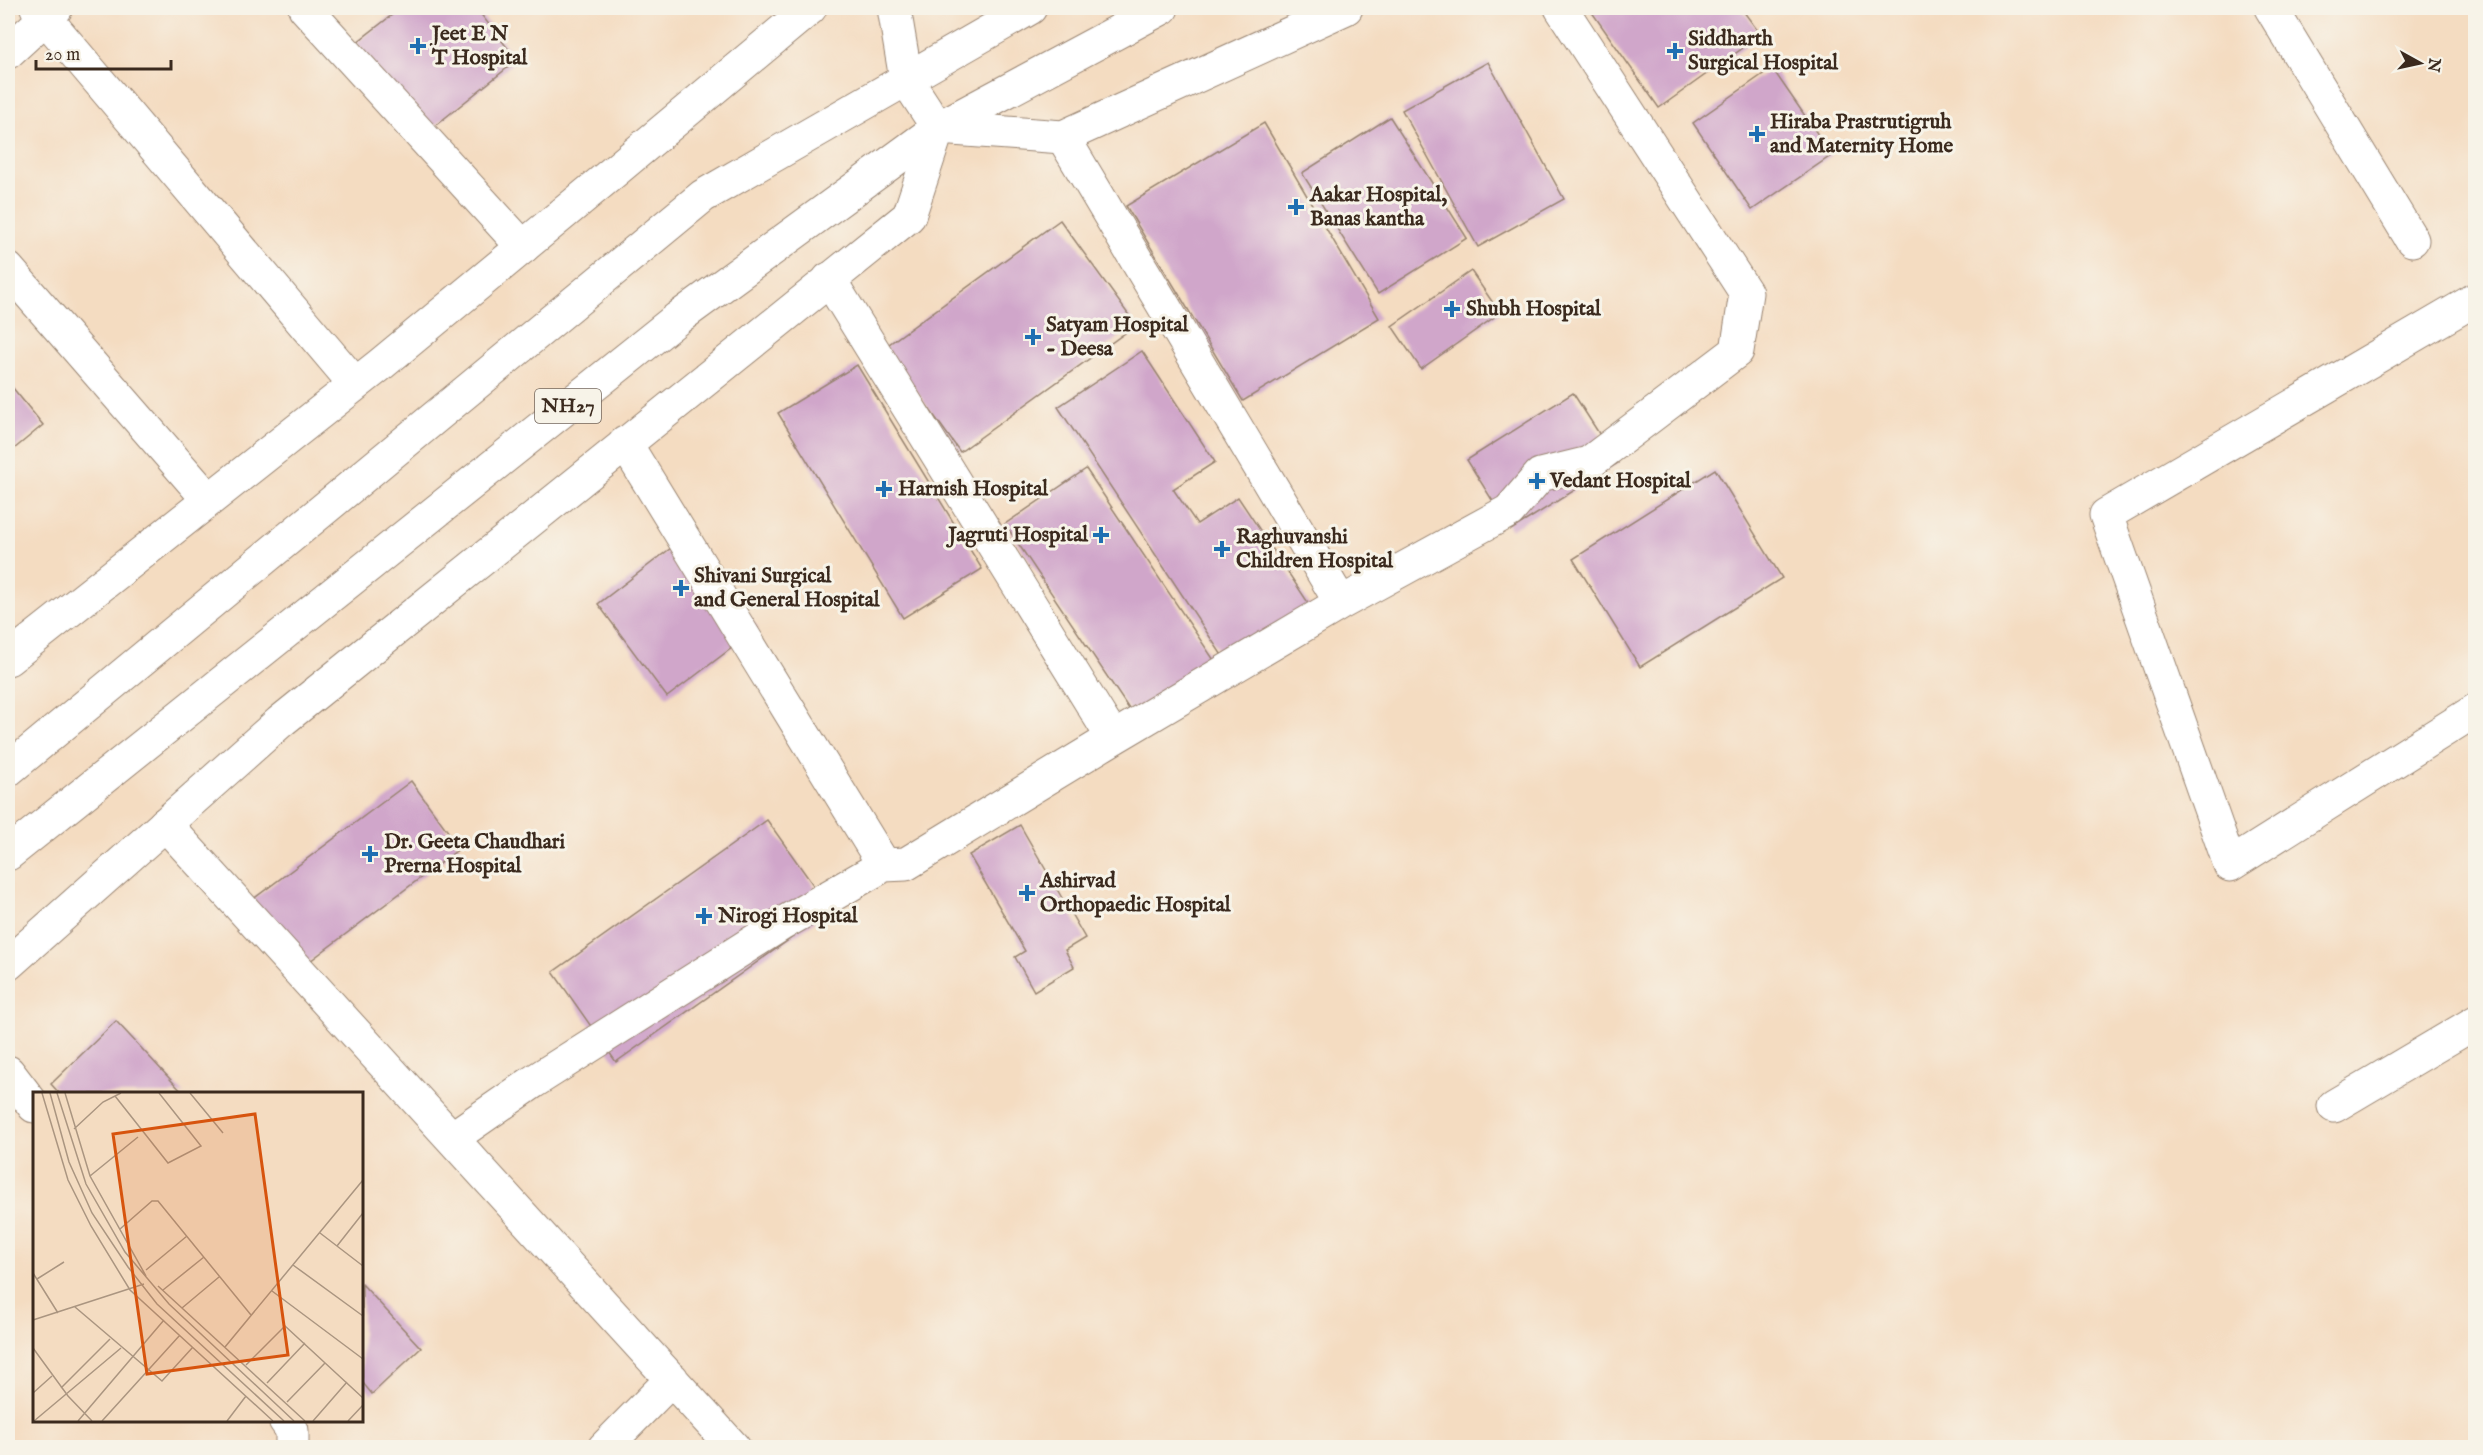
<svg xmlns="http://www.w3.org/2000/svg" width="2483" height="1455" font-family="'IM FELL English',serif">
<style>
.building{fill:#d0a6ca}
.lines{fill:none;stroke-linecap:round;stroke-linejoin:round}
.street-casing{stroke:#988370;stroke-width:35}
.secondary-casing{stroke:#988370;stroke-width:35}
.highway-casing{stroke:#988370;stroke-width:35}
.street{stroke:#fff;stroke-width:33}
.secondary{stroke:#fff;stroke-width:33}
.highway{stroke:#fff;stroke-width:33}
.poi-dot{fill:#1f6fb2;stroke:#f7f3e8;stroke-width:2}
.labels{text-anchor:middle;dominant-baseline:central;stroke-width:6;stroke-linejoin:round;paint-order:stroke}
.shield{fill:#f7f3e8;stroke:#73665b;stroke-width:1.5}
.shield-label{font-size:20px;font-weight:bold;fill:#3b2a1e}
.poi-label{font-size:21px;font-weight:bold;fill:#3b2a1e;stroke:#f7f3e8;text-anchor:start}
.inset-road{fill:none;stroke:#aa9580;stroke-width:1.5}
.view{fill:#d7540e;fill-opacity:0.15;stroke:#d7540e;stroke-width:3}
.inset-edge{fill:none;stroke:#3b2a1e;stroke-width:3}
</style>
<rect width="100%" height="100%" fill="#f7f3e8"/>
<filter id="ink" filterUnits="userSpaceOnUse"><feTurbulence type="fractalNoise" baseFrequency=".0167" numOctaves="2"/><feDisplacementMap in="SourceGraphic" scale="12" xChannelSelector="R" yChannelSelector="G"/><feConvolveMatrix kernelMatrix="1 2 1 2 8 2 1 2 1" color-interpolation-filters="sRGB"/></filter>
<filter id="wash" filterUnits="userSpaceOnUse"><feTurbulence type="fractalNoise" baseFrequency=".008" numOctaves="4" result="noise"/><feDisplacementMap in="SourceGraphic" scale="24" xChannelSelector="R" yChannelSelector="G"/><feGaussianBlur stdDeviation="1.35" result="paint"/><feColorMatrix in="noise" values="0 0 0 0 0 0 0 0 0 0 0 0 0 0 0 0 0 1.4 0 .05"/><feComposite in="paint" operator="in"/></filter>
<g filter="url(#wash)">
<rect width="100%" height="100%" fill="#f4dcc1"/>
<g id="blocks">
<path class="building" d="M 401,8 L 476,8 L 517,60 L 426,133 L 356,43 Z
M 1589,8 L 1741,8 L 1761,35 L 1659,108 Z
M 1488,62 L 1564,199 L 1478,247 L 1402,110 Z
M 1772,68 L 1832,155 L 1752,210 L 1693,123 Z
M 1390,117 L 1467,238 L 1378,294 L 1302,173 Z
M 1264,123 L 1379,318 L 1243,401 L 1126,206 Z
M 1060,220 L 1136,325 L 960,452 L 885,347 Z
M 1471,271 L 1500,313 L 1421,369 L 1392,326 Z
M 1142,351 L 1215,462 L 1173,489 L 1197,524 L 1238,497 L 1315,613 L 1231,669 L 1058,407 Z
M 857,365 L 982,569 L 903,618 L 778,413 Z
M 8,382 L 43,425 L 8,454 Z
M 1573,393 L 1618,463 L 1511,530 L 1467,460 Z
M 1086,469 L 1222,672 L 1141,727 L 1005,524 Z
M 1715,469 L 1782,578 L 1640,667 L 1573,559 Z
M 688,535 L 758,628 L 667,697 L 598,604 Z
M 411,781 L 460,848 L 302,967 L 252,900 Z
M 767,820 L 831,910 L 616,1062 L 553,972 Z
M 1020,825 L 1085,938 L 1065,950 L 1074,967 L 1034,991 L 1015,957 L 1025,951 L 969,855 Z
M 116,1021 L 184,1094 L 60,1094 L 51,1084 Z
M 362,1284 L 421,1348 L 372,1394 L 362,1382 Z"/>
</g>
</g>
<g filter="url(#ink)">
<use href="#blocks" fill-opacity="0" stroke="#988370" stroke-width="1.5"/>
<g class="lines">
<defs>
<path id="street" d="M 37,8 L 355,384
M 305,8 L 523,247
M 2271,8 L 2412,240
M 8,52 L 56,8
M 1063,137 L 1341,603
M 8,269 L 208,499
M 829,279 L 1113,738
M 2476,299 L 2106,515 L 2230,865 L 2476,710
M 625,443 L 884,865
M 165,824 L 734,1448
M 8,1072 L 34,1106
M 2334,1106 L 2476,1022
M 452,1138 L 533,1082 L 780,925 L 884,865 L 906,864 L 1113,738 L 1341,603 L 1509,511 L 1540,475 L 1589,463 L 1737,351 L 1746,293 L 1561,8
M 285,1420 L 292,1430 L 292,1448
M 604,1448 L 672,1379"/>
<path id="secondary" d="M 894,8 L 906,79 L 938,128
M 8,659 L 380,365 L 616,170 L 810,8
M 8,964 L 280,722 L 909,216 L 938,128 L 1063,137 L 1346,8"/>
<path id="highway" d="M 8,770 L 703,196 L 1030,8
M 8,854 L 678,318 L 938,128 L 1162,8"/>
</defs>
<use href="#street" class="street-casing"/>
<use href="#secondary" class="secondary-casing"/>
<use href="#highway" class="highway-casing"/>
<use href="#street" class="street"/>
<use href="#secondary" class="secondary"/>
<use href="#highway" class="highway"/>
</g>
</g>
<g class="poi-dot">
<path d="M415 37h6v6h6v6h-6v6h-6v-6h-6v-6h6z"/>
<path d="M1672 42h6v6h6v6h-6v6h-6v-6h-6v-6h6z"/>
<path d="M1754 125h6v6h6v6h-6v6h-6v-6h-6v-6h6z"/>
<path d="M1293 198h6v6h6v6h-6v6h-6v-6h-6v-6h6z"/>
<path d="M1449 300h6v6h6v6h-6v6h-6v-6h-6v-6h6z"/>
<path d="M1030 328h6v6h6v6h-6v6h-6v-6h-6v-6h6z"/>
<path d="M1534 472h6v6h6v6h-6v6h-6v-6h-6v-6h6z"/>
<path d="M881 480h6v6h6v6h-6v6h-6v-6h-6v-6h6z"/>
<path d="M1098 526h6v6h6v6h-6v6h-6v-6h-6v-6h6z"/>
<path d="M1219 540h6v6h6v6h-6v6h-6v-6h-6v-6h6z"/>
<path d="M678 579h6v6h6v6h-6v6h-6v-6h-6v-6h6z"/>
<path d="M367 845h6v6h6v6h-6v6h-6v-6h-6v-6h6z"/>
<path d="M1024 884h6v6h6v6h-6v6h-6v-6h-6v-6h6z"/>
<path d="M701 907h6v6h6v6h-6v6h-6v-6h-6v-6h6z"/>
</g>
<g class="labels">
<rect class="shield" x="535" y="389" width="66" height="34" rx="4.5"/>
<g class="shield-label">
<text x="568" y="406">NH27</text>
</g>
<g class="poi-label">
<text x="432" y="34">Jeet E N<tspan x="432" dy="24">T Hospital</tspan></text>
<text x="1688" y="39">Siddharth<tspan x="1688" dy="24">Surgical Hospital</tspan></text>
<text x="1770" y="122">Hiraba Prastrutigruh<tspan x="1770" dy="24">and Maternity Home</tspan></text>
<text x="1310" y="195">Aakar Hospital,<tspan x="1310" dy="24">Banas kantha</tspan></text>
<text x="1466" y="309">Shubh Hospital</text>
<text x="1046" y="325">Satyam Hospital<tspan x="1046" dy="24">- Deesa</tspan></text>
<text x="1550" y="481">Vedant Hospital</text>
<text x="898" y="489">Harnish Hospital</text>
<text x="1088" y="535" text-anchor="end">Jagruti Hospital</text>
<text x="1236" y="537">Raghuvanshi<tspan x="1236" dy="24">Children Hospital</tspan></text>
<text x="694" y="576">Shivani Surgical<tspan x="694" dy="24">and General Hospital</tspan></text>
<text x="384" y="842">Dr. Geeta Chaudhari<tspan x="384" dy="24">Prerna Hospital</tspan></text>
<text x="1040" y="881">Ashirvad<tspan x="1040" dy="24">Orthopaedic Hospital</tspan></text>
<text x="718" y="916">Nirogi Hospital</text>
</g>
</g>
<g transform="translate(33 1092)">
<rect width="330" height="330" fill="#f4dcc1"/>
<path class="inset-road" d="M 9,1 L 35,88 L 58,134 L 97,198 L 240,329M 17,1 L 36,70 L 59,121 L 95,175 L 124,212 L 251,329M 24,1 L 53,92 L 92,160 L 136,212 L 261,329M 32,1 L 57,84 L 113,184M 157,1 L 190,41M 82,4 L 135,71 L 168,54 L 126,1M 41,37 L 70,10 L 88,1M 57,84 L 105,45M 87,137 L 119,109 L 125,109 L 218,223M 287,141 L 330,174M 304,154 L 330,121M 260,173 L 330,224M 113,178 L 154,144M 0,181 L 25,221M 4,187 L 31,170M 125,194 L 272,329M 130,198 L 171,165M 239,199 L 330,267M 42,215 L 129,289 L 160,255M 149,216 L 186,185M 0,228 L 111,192M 192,255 L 330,88M 0,256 L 35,304 L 59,329M 213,273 L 252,234 L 330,306M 234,291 L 272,251M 28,296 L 77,247M 0,301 L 19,284M 254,310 L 292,271M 1,329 L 88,256M 45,329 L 131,228M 69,329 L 147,243M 194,329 L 213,304M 280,329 L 314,290M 315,329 L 330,313"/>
<path class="view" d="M 222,22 L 255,263 L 114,282 L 80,42 Z"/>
<rect width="330" height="330" class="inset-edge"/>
</g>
<rect width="2483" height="1455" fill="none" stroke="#f7f3e8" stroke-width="30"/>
<g transform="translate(2420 63) rotate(98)" stroke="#f7f3e8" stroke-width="4.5" paint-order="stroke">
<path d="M0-4.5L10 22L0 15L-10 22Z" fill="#3b2a1e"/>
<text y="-9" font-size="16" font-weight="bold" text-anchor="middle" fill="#3b2a1e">N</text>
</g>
<path d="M36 60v9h135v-9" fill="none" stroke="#3b2a1e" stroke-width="3"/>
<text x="45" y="60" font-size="18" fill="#3b2a1e" stroke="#f7f3e8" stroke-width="4.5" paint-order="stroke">20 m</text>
</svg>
